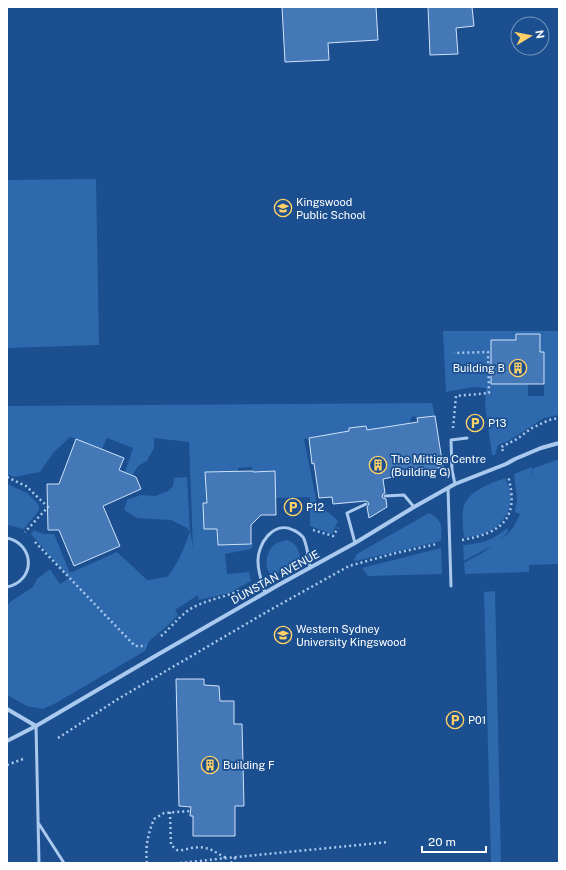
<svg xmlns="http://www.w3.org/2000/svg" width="566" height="870" font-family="'Public Sans',sans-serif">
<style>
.green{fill:#2e69ad;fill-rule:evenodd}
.building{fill:#4478b7;stroke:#cfe3fa}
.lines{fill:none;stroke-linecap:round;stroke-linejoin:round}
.path{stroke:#a9c9ee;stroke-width:2.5;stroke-dasharray:2 3;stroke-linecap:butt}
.service{stroke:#a9c9ee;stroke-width:3}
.minor{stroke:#a9c9ee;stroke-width:4}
.labels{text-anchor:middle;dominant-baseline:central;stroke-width:3.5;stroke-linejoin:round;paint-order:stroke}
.poi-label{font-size:11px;fill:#fff;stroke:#1b4f8f;text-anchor:start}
.street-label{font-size:11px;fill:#fff;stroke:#1b4f8f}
</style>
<rect width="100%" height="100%" fill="#1b4f8f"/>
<path class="green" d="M 96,179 L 99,345 L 7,348 L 7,180 Z
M 443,331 L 559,331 L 559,415 L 544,418 L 510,440 L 498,445 L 495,455 L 492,455 L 485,405 L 486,388 L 474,387 L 446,392 ZM 540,334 L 540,347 L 516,335 ZM 492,340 L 504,340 L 504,352 L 544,352 L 544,396 L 528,396 L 528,384 L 491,384 Z
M 432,403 L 435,416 L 417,418 L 414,416 L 410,419 L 411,423 L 367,430 L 366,426 L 349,428 L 349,431 L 304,439 L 318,509 C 326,509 332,515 338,521 L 332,534 L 310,526 L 310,497 L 276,498 L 274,471 L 253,472 L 252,467 L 238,468 L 238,471 L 206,472 L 207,503 L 217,529 L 218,545 L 254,543 L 251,549 L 225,554 L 227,574 L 249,572 L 251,581 L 229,593 L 199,600 L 198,595 L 175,610 L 178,615 L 167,626 L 149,641 L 145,651 L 56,703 L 43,709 L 27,706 L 7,695 L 7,606 L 10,602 L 33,587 L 37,579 L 50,569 L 60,584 L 69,578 L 31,534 L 34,530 L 43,534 L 54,534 L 70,573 L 117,552 L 147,580 L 167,577 C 178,564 185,547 190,531 L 187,528 L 171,520 L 137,518 L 124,510 L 127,500 L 141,495 L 155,496 L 168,491 L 173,486 L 174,478 L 187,477 L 190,531 L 193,548 L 189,442 L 154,438 L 154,448 L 147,461 L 138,466 L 132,476 L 125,472 L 133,448 L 107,438 L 102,449 L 70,437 L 53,453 L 40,472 L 14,477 L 7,474 L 7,406 Z
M 559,459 L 559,564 L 529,565 L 529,572 L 465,574 L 464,563 L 482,553 L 493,545 L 464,561 L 463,545 C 480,544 494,540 507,528 L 508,531 L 500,541 L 513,528 L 520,514 L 515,512 L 517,499 L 514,474 L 532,467 L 533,469 L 528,485 L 534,468 Z
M 505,478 C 506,481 508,484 509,487 C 515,506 504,526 485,533 C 479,536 471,536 464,538 C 463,530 462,516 463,509 C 467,491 489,484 505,478 Z
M 7,484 L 27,493 L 39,505 L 39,510 L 24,529 L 7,525 L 7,514 L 9,512 L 7,509 Z
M 429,513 C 443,520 442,527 441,541 L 356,561 L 354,560 L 357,554 Z
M 287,540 C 296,543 300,550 300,559 L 298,562 L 274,575 L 270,574 C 269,572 267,570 267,568 C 265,561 268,549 275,544 C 278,542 283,541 287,540 Z
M 441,548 L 442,574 L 368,576 L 362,568 Z
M 495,591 L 501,863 L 491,863 L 484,592 Z"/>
<path class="building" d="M 282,7 L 376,7 L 378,40 L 328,43 L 329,60 L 285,62 Z
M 428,7 L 472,7 L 474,26 L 456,28 L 458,54 L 430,55 Z
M 516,334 L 540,334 L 540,352 L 544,352 L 544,384 L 491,384 L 491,340 L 516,340 Z
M 435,416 L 443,467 L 383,479 L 385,493 L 383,494 L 382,497 L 383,498 L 386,499 L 387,507 L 369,518 L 367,507 L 369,504 L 368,502 L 366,501 L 333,504 L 332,497 L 319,498 L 314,463 L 312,464 L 309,438 L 349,431 L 349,428 L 366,426 L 367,430 L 418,422 L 417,418 Z
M 76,439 L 124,458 L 119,470 L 136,477 L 141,489 L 103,506 L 120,546 L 74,566 L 59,530 L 48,530 L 47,484 L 59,484 Z
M 253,471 L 253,472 L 275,471 L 276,515 L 261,515 L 251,525 L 251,544 L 218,545 L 217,529 L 204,529 L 203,503 L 207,503 L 205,472 Z
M 176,679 L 204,679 L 204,685 L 219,686 L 220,701 L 234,701 L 234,724 L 242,724 L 244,806 L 235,806 L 235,836 L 193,836 L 193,816 L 190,816 L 191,807 L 179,806 Z"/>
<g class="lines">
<path class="path" d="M 453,428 L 456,396 L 489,393 L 488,352 L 454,353
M 503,451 L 501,447 L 517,439 L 532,428 L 549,420 L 559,418
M 7,477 L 26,486 L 48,507 L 25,532
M 313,530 L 333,536 L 338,528
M 462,540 C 502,533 520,518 508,476
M 35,542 L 135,646 L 146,646
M 161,636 C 173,626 182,612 196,606 C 210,599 226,597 240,590
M 58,738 L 118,699 L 270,610 L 349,566 L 396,553 L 437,544
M 7,765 L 23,759
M 170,812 L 171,845 L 177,850 L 183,850 L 191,848 L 200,847 L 210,849 L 226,858
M 147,863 C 145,847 148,834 154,819 L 164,813 L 190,811
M 180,863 L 237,857 L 389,842
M 231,863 L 236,857"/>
<path class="service" d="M 455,484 L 452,470 L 451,440 L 467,438
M 448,488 L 451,586
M 385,496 L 404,495 L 414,507
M 7,538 C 35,544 36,581 7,587
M 355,543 L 347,513 L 366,504
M 265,593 C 262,583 258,572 258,562 C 257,545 273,520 293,530 C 296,531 300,534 303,537 C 306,542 309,560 310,567
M 36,726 L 39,863
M 39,824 L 64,863"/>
<path class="minor" d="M 7,709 L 36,726
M 7,741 L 36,726 L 157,655 L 282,583 L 355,543 L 414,507 L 455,484 L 506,464 L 515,459 L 541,448 L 559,443"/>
</g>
<defs>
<symbol id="school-ring" viewBox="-11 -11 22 22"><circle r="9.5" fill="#1b4f8f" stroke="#ffd166" stroke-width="1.5"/><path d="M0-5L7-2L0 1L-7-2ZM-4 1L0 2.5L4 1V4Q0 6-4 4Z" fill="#ffd166"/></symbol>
<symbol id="building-ring" viewBox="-11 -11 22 22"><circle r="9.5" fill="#1b4f8f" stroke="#ffd166" stroke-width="1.5"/><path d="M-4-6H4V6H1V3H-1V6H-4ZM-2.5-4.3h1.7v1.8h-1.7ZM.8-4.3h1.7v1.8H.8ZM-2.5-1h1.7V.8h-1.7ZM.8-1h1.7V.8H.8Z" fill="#ffd166"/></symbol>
<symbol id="parking-ring" viewBox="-11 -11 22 22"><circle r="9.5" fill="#1b4f8f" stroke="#ffd166" stroke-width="1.5"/><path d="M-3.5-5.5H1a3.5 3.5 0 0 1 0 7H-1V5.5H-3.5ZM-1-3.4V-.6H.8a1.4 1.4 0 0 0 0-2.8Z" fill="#ffd166"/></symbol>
<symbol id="university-ring" viewBox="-11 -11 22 22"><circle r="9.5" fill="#1b4f8f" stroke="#ffd166" stroke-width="1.5"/><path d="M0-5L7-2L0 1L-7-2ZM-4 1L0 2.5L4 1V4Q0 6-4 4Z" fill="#ffd166"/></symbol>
</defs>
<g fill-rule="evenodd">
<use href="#school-ring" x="273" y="198" width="20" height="20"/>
<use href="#building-ring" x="508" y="358" width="20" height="20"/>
<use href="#parking-ring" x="465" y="413" width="20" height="20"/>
<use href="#building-ring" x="368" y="455" width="20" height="20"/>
<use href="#parking-ring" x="283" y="497" width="20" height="20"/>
<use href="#university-ring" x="273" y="625" width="20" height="20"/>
<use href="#parking-ring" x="445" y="710" width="20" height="20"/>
<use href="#building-ring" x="200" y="755" width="20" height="20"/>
</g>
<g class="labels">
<g class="poi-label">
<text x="296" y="202">Kingswood<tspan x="296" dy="13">Public School</tspan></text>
<text x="505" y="368" text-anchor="end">Building B</text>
<text x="488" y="423">P13</text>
<text x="391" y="459">The Mittiga Centre<tspan x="391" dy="13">(Building G)</tspan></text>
<text x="306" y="507">P12</text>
<text x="296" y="629">Western Sydney<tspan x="296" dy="13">University Kingswood</tspan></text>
<text x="468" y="720">P01</text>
<text x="223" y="765">Building F</text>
</g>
<g class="street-label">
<text transform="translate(275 577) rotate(-29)">DUNSTAN AVENUE</text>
</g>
</g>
<rect width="566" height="870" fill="none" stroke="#ffffff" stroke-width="16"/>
<g transform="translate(530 36) rotate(80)"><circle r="19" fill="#1b4f8f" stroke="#7695bc"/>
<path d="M0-3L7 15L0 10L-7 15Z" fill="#ffd166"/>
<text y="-6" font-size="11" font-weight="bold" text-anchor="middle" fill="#ffffff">N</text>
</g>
<path d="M422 846v6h64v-6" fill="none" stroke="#ffffff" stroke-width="2"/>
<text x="428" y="846" font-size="12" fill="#ffffff" stroke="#1b4f8f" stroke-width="3" paint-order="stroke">20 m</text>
</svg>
